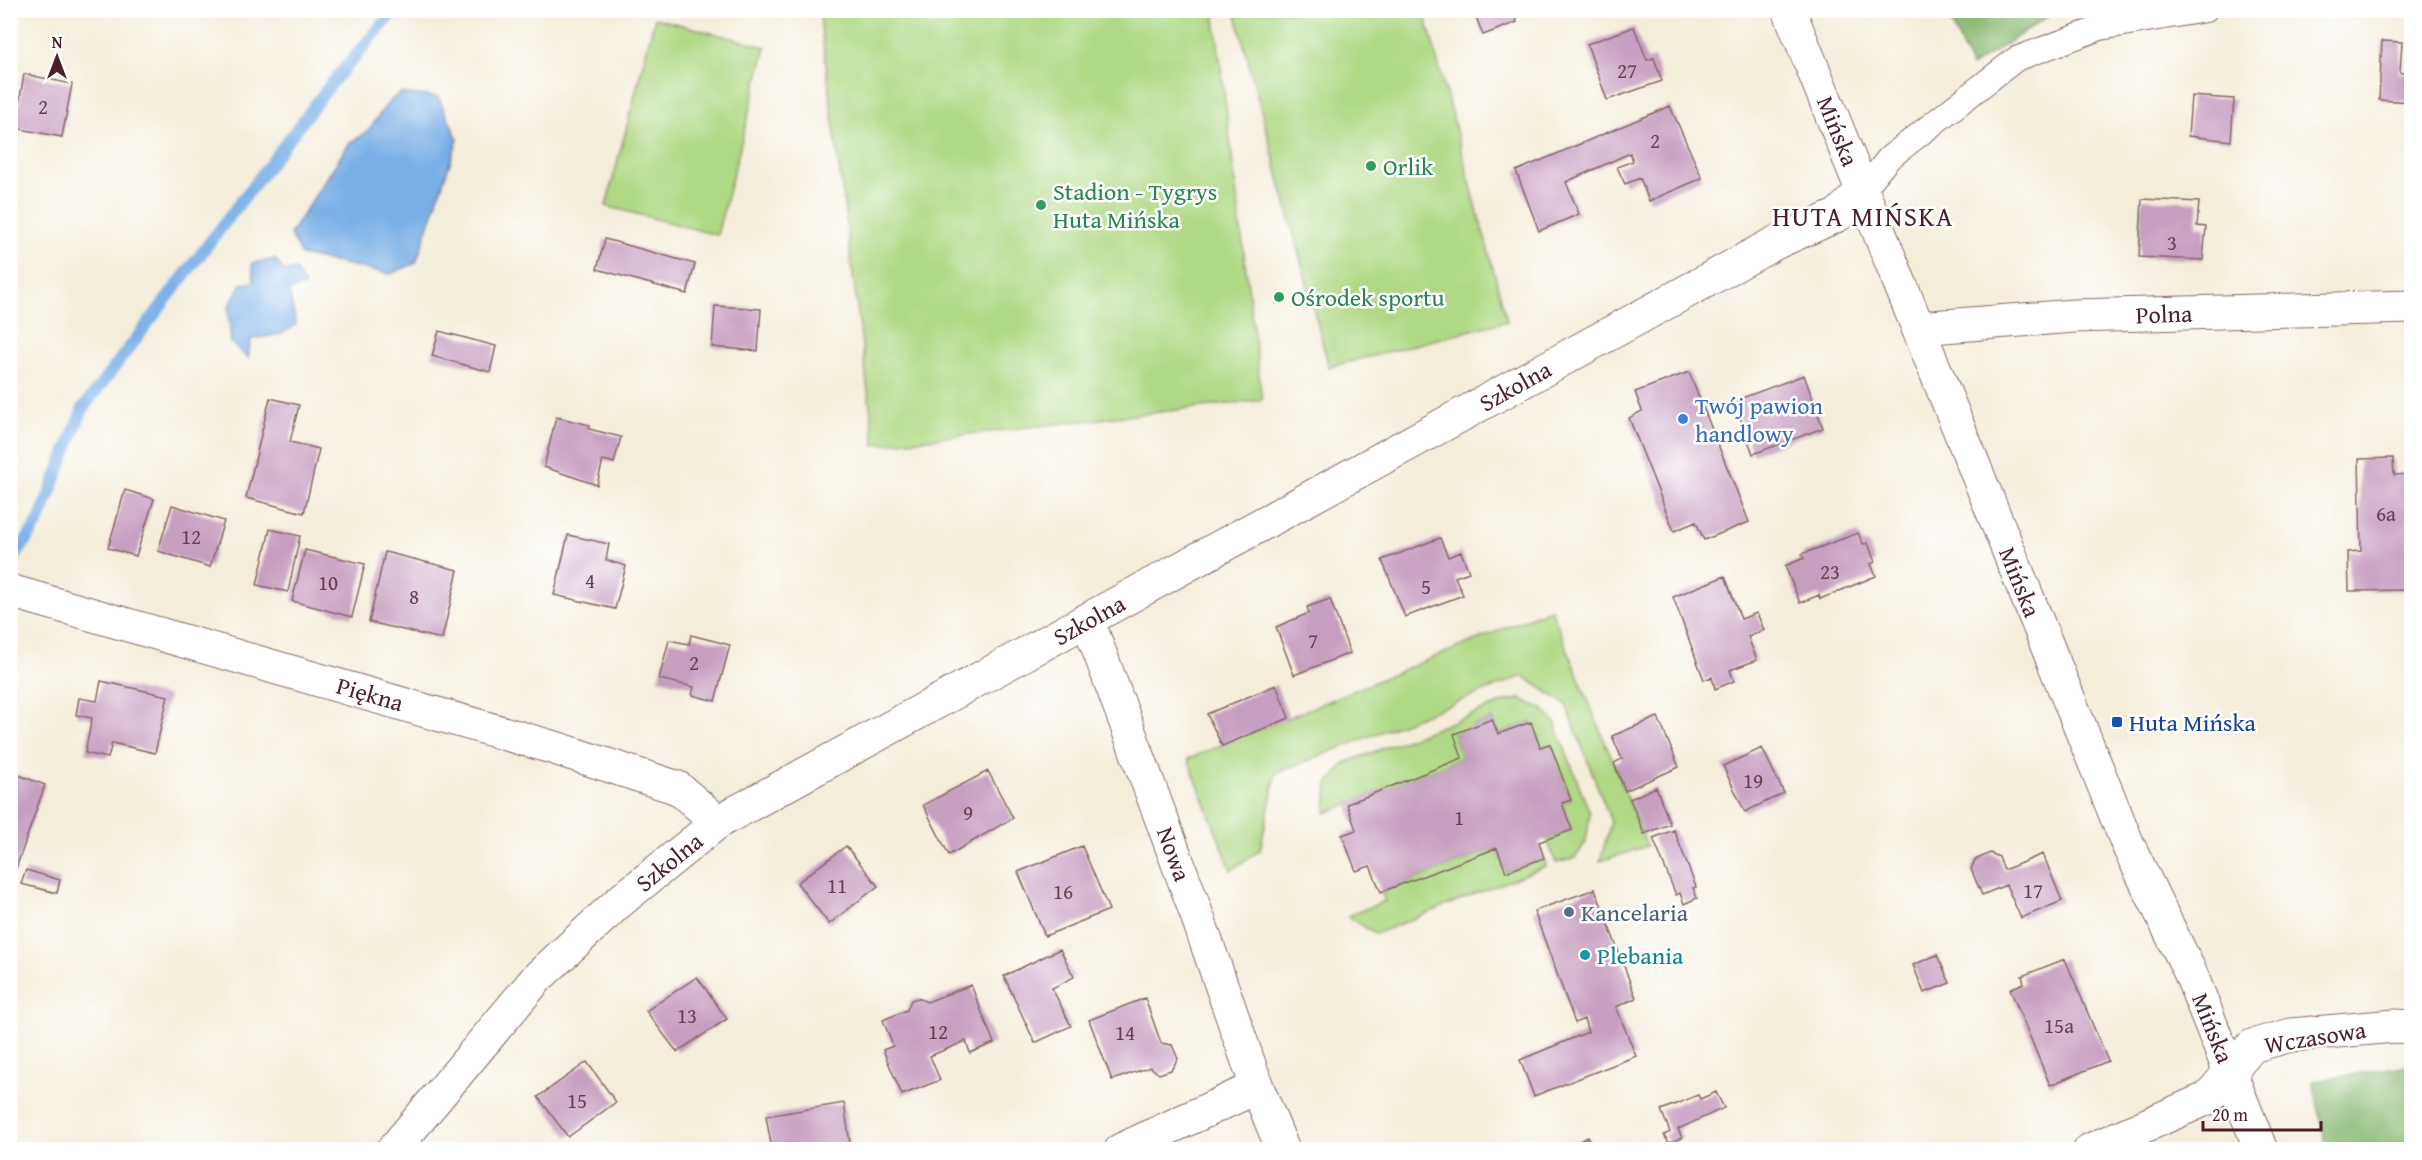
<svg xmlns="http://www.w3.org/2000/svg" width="2422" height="1160" font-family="'Gentium Book Plus',serif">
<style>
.green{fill:#afd984;stroke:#7c7c58;stroke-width:1.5}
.forest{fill:#8bb972;stroke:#6a6c4e;stroke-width:1.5}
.water{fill:#78afe7;stroke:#616789;stroke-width:1.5}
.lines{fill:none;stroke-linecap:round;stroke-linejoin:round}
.stream{stroke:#78afe7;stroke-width:12}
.building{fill:#c69ec0}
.lane-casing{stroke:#866768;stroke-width:26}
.street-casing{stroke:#866768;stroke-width:35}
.secondary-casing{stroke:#866768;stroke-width:35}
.lane{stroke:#fff;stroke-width:24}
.street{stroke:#fff;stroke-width:33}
.secondary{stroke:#fff;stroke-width:33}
.leisure-dot{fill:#2e9e5b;stroke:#fff;stroke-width:2}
.shop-dot{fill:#3f7fe0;stroke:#fff;stroke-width:2}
.transit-dot{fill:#1a4fb4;stroke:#fff;stroke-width:2}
.service-dot{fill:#5c6f8a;stroke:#fff;stroke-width:2}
.culture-dot{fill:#0f9aa8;stroke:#fff;stroke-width:2}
.labels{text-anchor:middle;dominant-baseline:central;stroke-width:5;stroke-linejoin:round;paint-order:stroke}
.number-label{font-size:21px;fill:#693f50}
.street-label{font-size:24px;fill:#4a1f2b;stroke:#fff}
.leisure-label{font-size:24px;fill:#27864d;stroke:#fff;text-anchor:start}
.shop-label{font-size:24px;fill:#366cbe;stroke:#fff;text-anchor:start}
.transit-label{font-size:24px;fill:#164399;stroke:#fff;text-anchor:start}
.service-label{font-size:24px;fill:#4e5e75;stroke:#fff;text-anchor:start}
.culture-label{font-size:24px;fill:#0d838f;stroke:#fff;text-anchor:start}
.quarter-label{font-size:27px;letter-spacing:1.5px;fill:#4a1f2b;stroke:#fff}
</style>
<rect width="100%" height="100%" fill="#fff"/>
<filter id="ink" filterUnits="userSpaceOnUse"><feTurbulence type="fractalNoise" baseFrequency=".0167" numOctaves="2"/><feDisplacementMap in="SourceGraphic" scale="12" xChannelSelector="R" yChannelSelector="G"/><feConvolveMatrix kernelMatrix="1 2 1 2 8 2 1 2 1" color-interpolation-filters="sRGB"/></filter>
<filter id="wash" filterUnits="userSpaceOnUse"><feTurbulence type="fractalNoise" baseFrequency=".008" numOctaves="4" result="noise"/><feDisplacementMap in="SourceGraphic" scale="24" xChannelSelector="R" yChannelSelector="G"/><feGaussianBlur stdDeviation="1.35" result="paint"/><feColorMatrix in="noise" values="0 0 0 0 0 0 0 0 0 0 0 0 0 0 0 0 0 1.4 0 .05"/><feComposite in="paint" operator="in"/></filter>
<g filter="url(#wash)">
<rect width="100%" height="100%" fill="#f4edda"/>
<path class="green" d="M 819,11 L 1214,11 L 1262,400 L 875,445 Z
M 1235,11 L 1424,11 L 1507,321 L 1329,367 Z
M 655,18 L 766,47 L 717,235 L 606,206 Z
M 1551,609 L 1647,846 L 1600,861 L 1611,822 L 1566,704 L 1523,676 L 1276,773 L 1260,850 L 1231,870 L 1188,759 Z
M 1520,699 L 1543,709 L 1555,723 L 1590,813 L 1586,842 L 1575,858 L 1556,863 L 1547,839 L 1572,830 L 1562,803 L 1571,800 L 1550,744 L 1540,747 L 1531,722 L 1498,734 L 1492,719 L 1454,734 L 1462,758 L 1326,813 L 1328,784 L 1345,763 L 1507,701 Z
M 1497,848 L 1506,872 L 1544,858 L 1546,866 L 1375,934 L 1348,916 L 1385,901 L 1381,892 Z"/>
<path class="forest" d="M 1946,11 L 2056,11 L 1971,67 Z
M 2403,1066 L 2411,1067 L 2411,1149 L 2337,1149 L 2325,1142 L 2313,1081 Z"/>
<path class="water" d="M 401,93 L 438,97 L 458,139 L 416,263 L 390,274 L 301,255 L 290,234 L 350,142 C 380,130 374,109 401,93 Z
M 275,259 L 284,272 L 295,269 L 305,285 L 289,291 L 296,325 L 281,334 L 251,339 L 248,358 L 231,343 L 228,308 L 241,284 L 254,282 L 252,263 Z"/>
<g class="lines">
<path class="stream" d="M 13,560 L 39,521 L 83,408 L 331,84 L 395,10"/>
</g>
<g id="blocks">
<path class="building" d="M 1483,10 L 1512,10 L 1517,22 L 1483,35 L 1475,14 Z
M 1634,27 L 1647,60 L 1654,58 L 1662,81 L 1607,100 L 1587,44 Z
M 2382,41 L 2402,42 L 2400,73 L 2412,73 L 2412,102 L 2379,100 Z
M 24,74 L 72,84 L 62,137 L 15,128 Z
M 2191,96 L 2234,99 L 2231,141 L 2188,136 Z
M 1670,106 L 1702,178 L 1649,201 L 1640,178 L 1625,184 L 1617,167 L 1633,161 L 1630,153 L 1566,182 L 1579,214 L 1539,231 L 1516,171 Z
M 2142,199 L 2199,202 L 2197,226 L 2206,227 L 2203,260 L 2139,257 Z
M 605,239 L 695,264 L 687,294 L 597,269 Z
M 715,306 L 761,309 L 758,351 L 712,347 Z
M 439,331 L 496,346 L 490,372 L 432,356 Z
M 1689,372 L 1749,522 L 1704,540 L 1696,522 L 1674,531 L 1629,418 L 1642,411 L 1635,392 Z
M 1804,375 L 1823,428 L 1753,454 L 1734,401 Z
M 270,398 L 299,405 L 290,442 L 319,449 L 304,513 L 246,498 Z
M 556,417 L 590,425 L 589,429 L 621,437 L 614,463 L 603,460 L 597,485 L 544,467 Z
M 2393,458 L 2394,475 L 2412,474 L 2412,590 L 2349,591 L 2348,552 L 2361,551 L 2359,459 Z
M 125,490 L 154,499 L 136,556 L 108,548 Z
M 172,505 L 224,521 L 210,567 L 158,551 Z
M 270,529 L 300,536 L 288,592 L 257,585 Z
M 1858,533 L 1863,544 L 1868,543 L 1875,562 L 1871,564 L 1876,576 L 1820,599 L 1819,595 L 1800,603 L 1785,566 L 1804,558 L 1802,554 Z
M 568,535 L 609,544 L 606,560 L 626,566 L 615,609 L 554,595 Z
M 1440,538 L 1448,557 L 1461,552 L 1469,572 L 1455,577 L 1463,595 L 1405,617 L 1382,560 Z
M 305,550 L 365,564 L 352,617 L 292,601 Z
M 385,552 L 458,570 L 442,639 L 369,622 Z
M 1725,576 L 1741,619 L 1757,613 L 1764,630 L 1748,637 L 1757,660 L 1730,670 L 1734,681 L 1715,689 L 1712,677 L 1704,680 L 1673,597 Z
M 1330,599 L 1350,653 L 1294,675 L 1276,627 L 1309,613 L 1307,607 Z
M 691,635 L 730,645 L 715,701 L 692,695 L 694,687 L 659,679 L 669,640 L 689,644 Z
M 101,681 L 168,696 L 155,753 L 112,743 L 108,758 L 85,753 L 92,718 L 76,715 L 79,698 L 97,701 Z
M 1276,685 L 1289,718 L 1222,746 L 1207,714 Z
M 1658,717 L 1679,767 L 1625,791 L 1614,763 L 1622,759 L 1612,736 Z
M 1492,719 L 1498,734 L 1531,722 L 1540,747 L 1550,744 L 1571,800 L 1562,803 L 1572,830 L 1539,842 L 1544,858 L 1506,872 L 1497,848 L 1381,892 L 1370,866 L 1356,871 L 1342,835 L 1356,830 L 1347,804 L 1462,758 L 1454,734 Z
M 1762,748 L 1784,793 L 1745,812 L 1723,766 Z
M 988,771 L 1013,818 L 949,855 L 923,805 Z
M 16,774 L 45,785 L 14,874 L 10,873 L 10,789 Z
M 1656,787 L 1670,824 L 1644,834 L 1630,799 Z
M 1674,830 L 1696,887 L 1693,888 L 1697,898 L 1684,904 L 1680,893 L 1676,895 L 1653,838 Z
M 846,846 L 878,886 L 829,924 L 797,883 Z
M 1082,846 L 1109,910 L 1045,936 L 1018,872 Z
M 1990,853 L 1999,857 L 2004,870 L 2043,854 L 2062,901 L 2021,918 L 2006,885 L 1982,895 L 1971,869 L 1975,860 Z
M 26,870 L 60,880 L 57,893 L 21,884 Z
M 1595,889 L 1636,998 L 1616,1007 L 1636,1056 L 1534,1096 L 1520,1060 L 1588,1032 L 1584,1019 L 1575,1023 L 1534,911 Z
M 1060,949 L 1074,977 L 1052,988 L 1071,1026 L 1035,1043 L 1004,976 Z
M 1937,955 L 1950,983 L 1924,993 L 1913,965 Z
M 2065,959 L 2108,1061 L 2050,1085 L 2010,989 L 2024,983 L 2022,976 Z
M 697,977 L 727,1019 L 677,1052 L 646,1011 Z
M 971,985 L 994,1043 L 970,1053 L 966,1041 L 930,1056 L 940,1080 L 902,1095 L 883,1050 L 893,1046 L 883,1020 L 907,1010 L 911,1000 L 918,998 L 927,1002 Z
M 1145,998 L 1161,1043 L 1172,1045 L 1178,1059 L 1171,1070 L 1159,1074 L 1150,1067 L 1112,1080 L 1089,1020 Z
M 587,1062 L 616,1102 L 568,1137 L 538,1097 Z
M 1716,1092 L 1724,1108 L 1678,1129 L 1682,1138 L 1669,1143 L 1664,1135 L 1670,1132 L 1661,1110 L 1698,1095 L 1700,1099 Z
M 844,1103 L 851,1150 L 772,1150 L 766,1116 Z
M 1588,1137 L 1593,1150 L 1560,1150 Z"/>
</g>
</g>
<g filter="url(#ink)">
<use href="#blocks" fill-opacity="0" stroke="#866768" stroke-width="1.5"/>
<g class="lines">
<defs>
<path id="lane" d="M 1862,191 L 1889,158 L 2016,59 L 2100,28 L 2205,10"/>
<path id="street" d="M 1918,328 L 2074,316 L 2412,307
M 10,591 L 555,748 L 678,788 L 718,822
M 1088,621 L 1193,904 L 1257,1087 L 1283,1150
M 1121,1150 L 1257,1087
M 2090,1150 L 2208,1098 L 2252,1046 L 2291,1035 L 2395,1026 L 2412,1027"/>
<path id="secondary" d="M 1789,10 L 2128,845 L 2190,972 L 2261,1150
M 393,1150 L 537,978 L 619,902 L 718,822 L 1777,242 L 1838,215 L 1862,191"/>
</defs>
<use href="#lane" class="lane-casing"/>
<use href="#street" class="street-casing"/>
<use href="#secondary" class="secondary-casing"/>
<use href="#lane" class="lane"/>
<use href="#street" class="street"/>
<use href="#secondary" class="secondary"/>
</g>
</g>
<g class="leisure-dot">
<circle cx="1371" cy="166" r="6"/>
<circle cx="1041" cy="205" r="6"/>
<circle cx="1279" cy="297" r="6"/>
</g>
<circle class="shop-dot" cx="1683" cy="419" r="6"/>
<rect class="transit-dot" x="2111" y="716" width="12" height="12" rx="3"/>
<circle class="service-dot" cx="1569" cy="912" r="6"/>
<circle class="culture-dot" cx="1585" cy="955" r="6"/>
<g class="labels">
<g class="number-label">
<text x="1627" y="70">27</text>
<text x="43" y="106">2</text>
<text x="1655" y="140">2</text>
<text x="2172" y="242">3</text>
<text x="2386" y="513">6a</text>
<text x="191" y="536">12</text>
<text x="1830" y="571">23</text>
<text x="590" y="580">4</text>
<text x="328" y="582">10</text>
<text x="1426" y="586">5</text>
<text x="414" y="596">8</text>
<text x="1313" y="640">7</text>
<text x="694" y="662">2</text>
<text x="1753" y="780">19</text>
<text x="968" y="812">9</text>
<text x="1459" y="817">1</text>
<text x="837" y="885">11</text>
<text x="2033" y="890">17</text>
<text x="1063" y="891">16</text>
<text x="687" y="1015">13</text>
<text x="2059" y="1025">15a</text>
<text x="938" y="1031">12</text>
<text x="1125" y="1032">14</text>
<text x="577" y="1100">15</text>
</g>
<g class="street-label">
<text transform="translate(1838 131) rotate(68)">Mińska</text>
<text transform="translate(2164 314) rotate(-2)">Polna</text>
<text transform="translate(1515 386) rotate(-29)">Szkolna</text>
<text transform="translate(2020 582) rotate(68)">Mińska</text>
<text transform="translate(1089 620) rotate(-29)">Szkolna</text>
<text transform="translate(370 694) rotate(16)">Piękna</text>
<text transform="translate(1174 854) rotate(70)">Nowa</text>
<text transform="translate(669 862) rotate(-39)">Szkolna</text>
<text transform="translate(2213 1028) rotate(68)">Mińska</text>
<text transform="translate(2315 1037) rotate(-9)">Wczasowa</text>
</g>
<g class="leisure-label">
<text x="1383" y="166">Orlik</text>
<text x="1053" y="191">Stadion - Tygrys<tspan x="1053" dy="28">Huta Mińska</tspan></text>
<text x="1291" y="297">Ośrodek sportu</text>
</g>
<g class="shop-label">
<text x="1695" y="405">Twój pawion<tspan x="1695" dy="28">handlowy</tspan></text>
</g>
<g class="transit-label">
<text x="2129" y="722">Huta Mińska</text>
</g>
<g class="service-label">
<text x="1581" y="912">Kancelaria</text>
</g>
<g class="culture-label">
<text x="1597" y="955">Plebania</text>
</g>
<g class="quarter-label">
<text x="1863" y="216">HUTA MIŃSKA</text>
</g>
</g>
<rect width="2422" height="1160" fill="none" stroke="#fff" stroke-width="36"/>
<g transform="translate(57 57)" stroke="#ffffff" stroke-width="4.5" paint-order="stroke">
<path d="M0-4.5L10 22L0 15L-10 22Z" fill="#4a1f2b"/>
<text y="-9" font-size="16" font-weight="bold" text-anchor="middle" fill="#4a1f2b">N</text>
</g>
<path d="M2203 1121v9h118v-9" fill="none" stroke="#4a1f2b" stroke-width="3"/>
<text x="2212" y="1121" font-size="18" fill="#4a1f2b" stroke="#ffffff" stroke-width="4.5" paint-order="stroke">20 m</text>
</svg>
